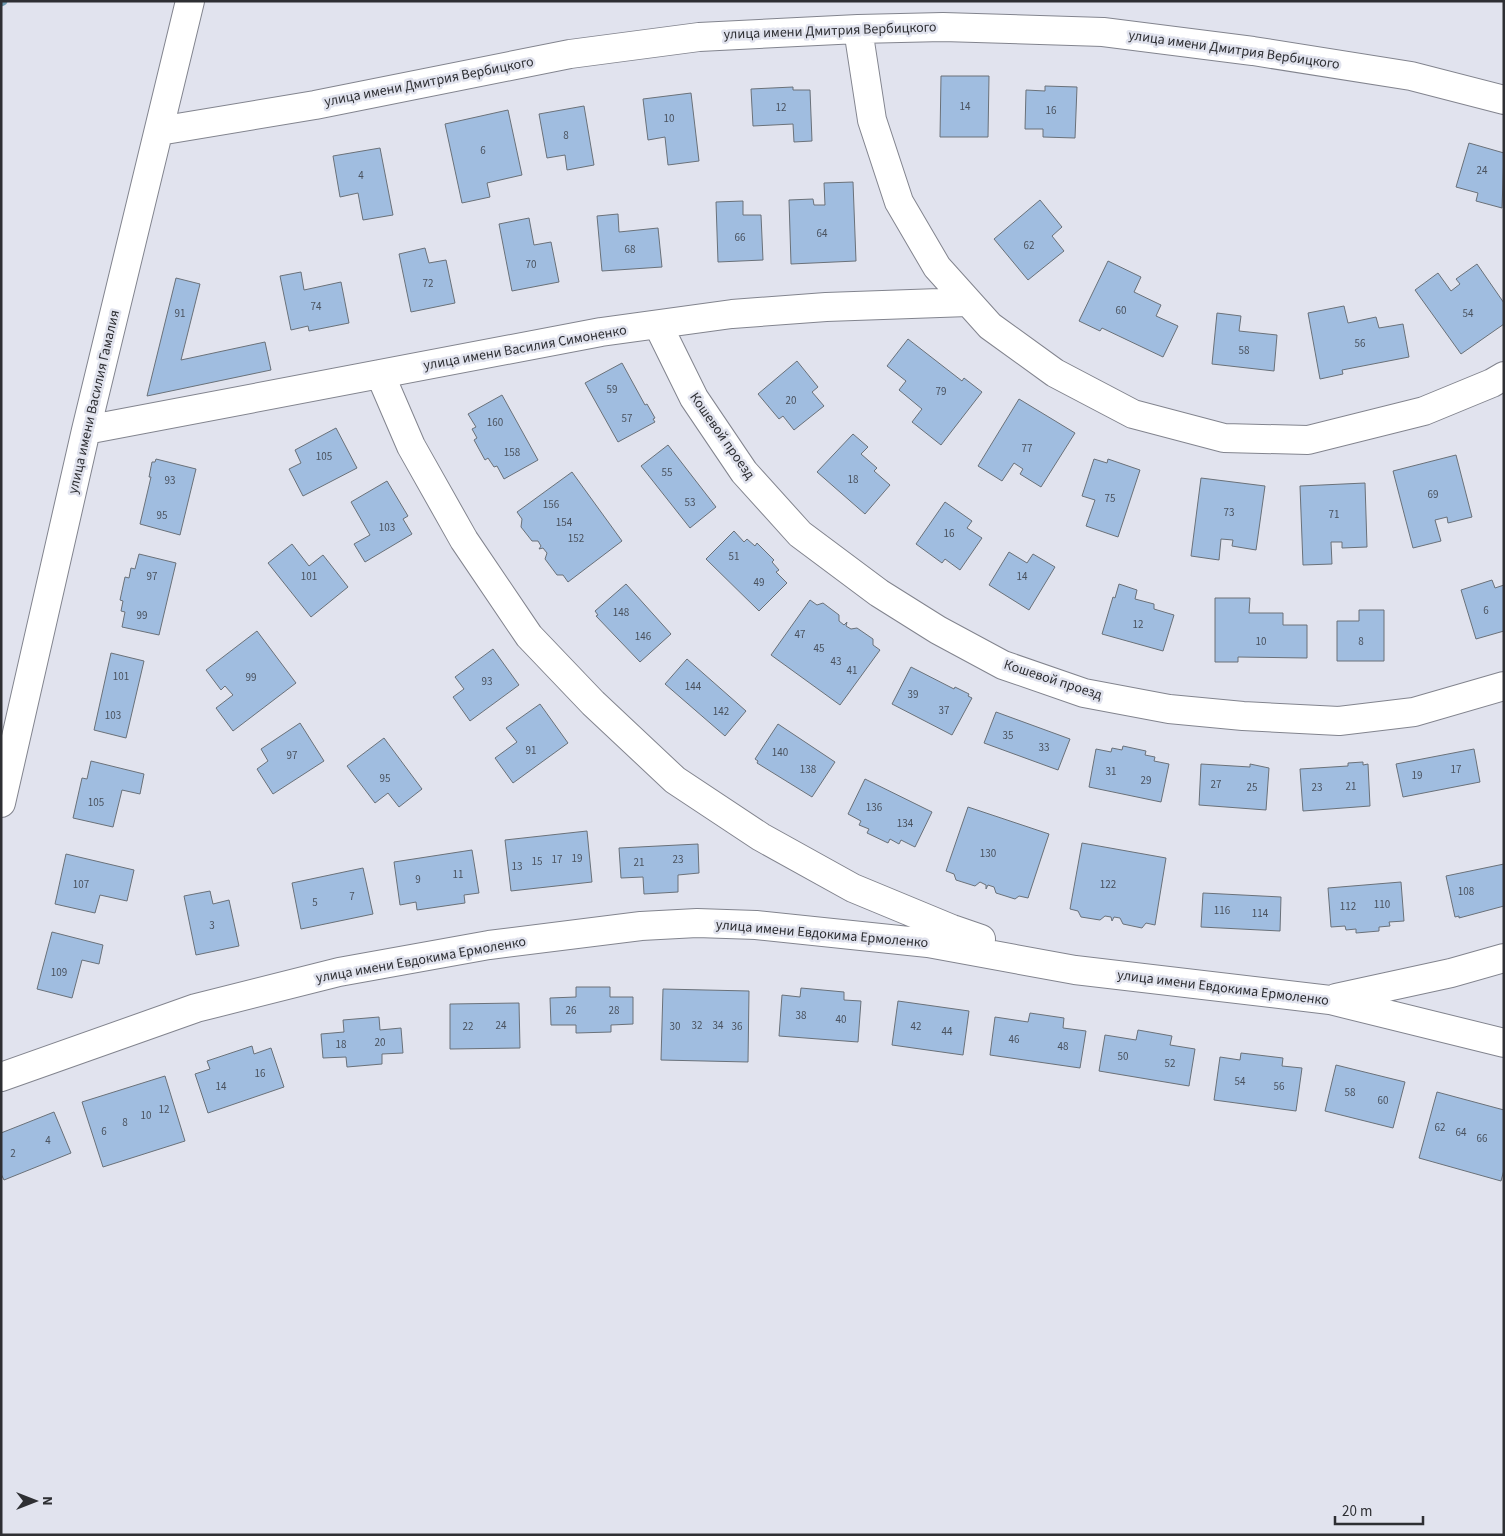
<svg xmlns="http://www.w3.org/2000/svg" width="1505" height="1536" font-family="'Source Sans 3',sans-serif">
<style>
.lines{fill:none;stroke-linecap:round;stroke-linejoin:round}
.stream{stroke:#6c99b0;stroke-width:9}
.building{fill:#a0bde0;stroke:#6a7179}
.minor-casing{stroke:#82848e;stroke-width:30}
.minor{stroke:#fff;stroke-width:28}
.labels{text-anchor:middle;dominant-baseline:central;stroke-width:5;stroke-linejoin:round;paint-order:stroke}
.number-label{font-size:11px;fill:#4a525e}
.street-label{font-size:14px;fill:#2e2f33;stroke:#e1e3ee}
</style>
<rect width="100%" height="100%" fill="#e1e3ee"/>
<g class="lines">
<path class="stream" d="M 1,2 L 3,1"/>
</g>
<path class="building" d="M 941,76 L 989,76 L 988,137 L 940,137 Z
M 1045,86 L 1077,87 L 1075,138 L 1043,137 L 1043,129 L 1025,129 L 1026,90 L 1045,91 Z
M 793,87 L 793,90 L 810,90 L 812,141 L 794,142 L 793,124 L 753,126 L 751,89 Z
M 691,93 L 699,161 L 668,165 L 665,137 L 648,140 L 643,99 Z
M 584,106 L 594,165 L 567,170 L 565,155 L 547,158 L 539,114 Z
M 508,110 L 522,175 L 487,183 L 490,197 L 462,203 L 445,124 Z
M 1469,143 L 1504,153 L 1502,208 L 1476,201 L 1478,193 L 1456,187 Z
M 380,148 L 393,215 L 363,220 L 358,193 L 340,197 L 333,156 Z
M 853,182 L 856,261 L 791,264 L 789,200 L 813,199 L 814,205 L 825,205 L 824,183 Z
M 1040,200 L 1062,227 L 1052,236 L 1064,251 L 1028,280 L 994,239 Z
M 743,201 L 743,215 L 761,215 L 763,260 L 718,262 L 716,202 Z
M 618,214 L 619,232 L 658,228 L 662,267 L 602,271 L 597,216 Z
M 529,218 L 534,245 L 551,242 L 559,282 L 512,291 L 499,224 Z
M 425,248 L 429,263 L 446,260 L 455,303 L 411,312 L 399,254 Z
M 1108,261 L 1141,277 L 1134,292 L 1161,305 L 1156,316 L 1178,326 L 1163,357 L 1102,328 L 1100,331 L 1079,321 Z
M 1477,264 L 1504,303 L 1504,324 L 1461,354 L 1415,290 L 1438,273 L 1451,291 L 1460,284 L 1456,279 Z
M 301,272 L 304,290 L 341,282 L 349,323 L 309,331 L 308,326 L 291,330 L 280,276 Z
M 176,278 L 200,284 L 181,360 L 265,342 L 271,370 L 147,396 Z
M 1344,306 L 1348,323 L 1376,317 L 1379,328 L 1403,324 L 1409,357 L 1342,370 L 1343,374 L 1320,379 L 1308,313 Z
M 1217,313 L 1241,316 L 1239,331 L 1277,335 L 1274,371 L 1212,364 Z
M 908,339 L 962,381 L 964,378 L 982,392 L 941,445 L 912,422 L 922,409 L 899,390 L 906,381 L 887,366 Z
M 797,361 L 818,387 L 812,392 L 824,406 L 794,430 L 783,416 L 779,419 L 758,394 Z
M 622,363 L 645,405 L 647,404 L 655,418 L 653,419 L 655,422 L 618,442 L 585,383 Z
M 502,395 L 538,460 L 504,479 L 497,466 L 494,467 L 488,458 L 485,460 L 474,440 L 477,438 L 472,429 L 476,427 L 468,414 Z
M 1019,399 L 1075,433 L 1041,487 L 1020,474 L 1023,469 L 1014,463 L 1002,481 L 978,466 Z
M 336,428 L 357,468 L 303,496 L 289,469 L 301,463 L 295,450 Z
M 853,434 L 868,447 L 861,454 L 877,468 L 874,471 L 890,485 L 865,514 L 817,472 Z
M 668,445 L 716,507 L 690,528 L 641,466 Z
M 1456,455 L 1472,517 L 1448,523 L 1447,517 L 1435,520 L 1441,541 L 1413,548 L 1393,471 Z
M 156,459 L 196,469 L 180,535 L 140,524 L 151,477 L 149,477 L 152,462 L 155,462 Z
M 1094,459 L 1107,463 L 1108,459 L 1140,470 L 1118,537 L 1086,526 L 1095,500 L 1082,496 Z
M 572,472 L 622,541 L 568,582 L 563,575 L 557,575 L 545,559 L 547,553 L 543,548 L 539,549 L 541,546 L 538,541 L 532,541 L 521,527 L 522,519 L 517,512 Z
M 1201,478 L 1265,486 L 1256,550 L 1232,546 L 1233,540 L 1221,539 L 1219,560 L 1191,556 Z
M 387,481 L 408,516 L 403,519 L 412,534 L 365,562 L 354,544 L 370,535 L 351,502 Z
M 1365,483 L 1367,547 L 1342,548 L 1342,542 L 1331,542 L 1332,564 L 1303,565 L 1300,486 Z
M 945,502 L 972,521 L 967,528 L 982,538 L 960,570 L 945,559 L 942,563 L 916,544 Z
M 734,531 L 744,542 L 747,539 L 755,546 L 757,543 L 774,560 L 772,562 L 779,570 L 776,572 L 787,583 L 759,611 L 706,559 Z
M 292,544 L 309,566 L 323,555 L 348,587 L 311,617 L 268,563 Z
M 1009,552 L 1027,563 L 1033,554 L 1055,567 L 1029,610 L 989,585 Z
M 139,554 L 176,563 L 159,635 L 122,627 L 125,612 L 121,611 L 123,601 L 120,600 L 125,577 L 129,578 L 131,568 L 135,569 Z
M 1492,580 L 1495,588 L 1504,585 L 1504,631 L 1476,639 L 1461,590 Z
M 626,584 L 671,634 L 640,662 L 596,616 L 598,615 L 595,611 Z
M 1119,584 L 1137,590 L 1135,599 L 1154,604 L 1154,609 L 1174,615 L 1163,651 L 1102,634 L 1113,597 L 1115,598 Z
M 1215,598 L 1250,598 L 1249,613 L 1283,613 L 1283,625 L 1307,625 L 1307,658 L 1238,657 L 1238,662 L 1215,662 Z
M 810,600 L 817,605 L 823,603 L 839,615 L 839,621 L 844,625 L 847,622 L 846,626 L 851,629 L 857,628 L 873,639 L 873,645 L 880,650 L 840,705 L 771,655 Z
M 1359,610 L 1384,610 L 1384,661 L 1337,661 L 1337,621 L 1359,621 Z
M 257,631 L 296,683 L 233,731 L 216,708 L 233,695 L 225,686 L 221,690 L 206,670 Z
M 493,649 L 519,685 L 470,721 L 453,697 L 464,689 L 455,677 Z
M 111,653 L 144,661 L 126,738 L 94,730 Z
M 687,659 L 746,711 L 725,736 L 665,684 Z
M 911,667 L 954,689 L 955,687 L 969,694 L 968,696 L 972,698 L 952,735 L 892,704 Z
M 540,704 L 568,743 L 513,783 L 495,758 L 517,742 L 506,728 Z
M 996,712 L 1070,739 L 1058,770 L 984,743 Z
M 300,723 L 324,761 L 273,794 L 257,769 L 268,761 L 261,749 Z
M 778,724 L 835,762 L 812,797 L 757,763 L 758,761 L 755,759 Z
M 384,738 L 422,789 L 399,807 L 388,793 L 375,803 L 347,766 Z
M 1123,746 L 1146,751 L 1145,755 L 1155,757 L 1154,761 L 1169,764 L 1161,802 L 1089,787 L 1096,749 L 1111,752 L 1112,748 L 1122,750 Z
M 1474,749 L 1480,782 L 1403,797 L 1396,764 Z
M 91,761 L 144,774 L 140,794 L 122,790 L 113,827 L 73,818 L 82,778 L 87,779 Z
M 1363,762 L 1363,765 L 1368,764 L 1370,806 L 1303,811 L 1300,769 L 1348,766 L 1348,763 Z
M 1201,764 L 1250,767 L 1250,764 L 1269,768 L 1266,810 L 1199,805 Z
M 865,779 L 932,812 L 915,847 L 901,840 L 899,844 L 890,839 L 888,843 L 867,833 L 869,829 L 859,825 L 861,821 L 848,814 Z
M 968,807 L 1049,834 L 1028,898 L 1019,896 L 1015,899 L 996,893 L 994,887 L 988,885 L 986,889 L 986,885 L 980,882 L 975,886 L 956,880 L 954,874 L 946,871 Z
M 587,831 L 592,882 L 511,891 L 505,840 Z
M 1082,843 L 1166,858 L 1155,925 L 1146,923 L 1142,928 L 1123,924 L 1120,918 L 1114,917 L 1112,921 L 1111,917 L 1105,916 L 1100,920 L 1081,917 L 1078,911 L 1070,909 Z
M 698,844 L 699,873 L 678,875 L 678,892 L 644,894 L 643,877 L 621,878 L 619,848 Z
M 472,850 L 479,893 L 464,895 L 465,903 L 417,910 L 416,902 L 400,905 L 394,862 Z
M 66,854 L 134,870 L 127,901 L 100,895 L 95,913 L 55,904 Z
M 1504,864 L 1504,906 L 1459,918 L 1459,916 L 1455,917 L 1446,876 Z
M 363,868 L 373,914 L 301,929 L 292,883 Z
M 1401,882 L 1404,921 L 1389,922 L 1390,926 L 1379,927 L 1379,931 L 1356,933 L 1356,929 L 1346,930 L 1345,926 L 1331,927 L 1328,888 Z
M 210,891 L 213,904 L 229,900 L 239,946 L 196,955 L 184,896 Z
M 1203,893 L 1281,897 L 1280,931 L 1201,927 Z
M 52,932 L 103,945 L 99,964 L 82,960 L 72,998 L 37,989 Z
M 576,987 L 610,987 L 610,997 L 633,997 L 633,1024 L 611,1025 L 611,1032 L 576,1033 L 576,1025 L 551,1025 L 550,998 L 576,997 Z
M 801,988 L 844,992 L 844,1000 L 861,1001 L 858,1042 L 779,1036 L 782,995 L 800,997 Z
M 663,989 L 749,991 L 748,1062 L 661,1060 Z
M 898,1001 L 969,1011 L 963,1055 L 892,1045 Z
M 519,1003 L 520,1048 L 450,1049 L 450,1004 Z
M 1030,1013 L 1064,1018 L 1063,1028 L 1086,1031 L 1080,1068 L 990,1055 L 995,1017 L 1028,1022 Z
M 379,1017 L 380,1030 L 401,1028 L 403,1053 L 382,1054 L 382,1064 L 347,1067 L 346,1057 L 323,1058 L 321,1034 L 344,1032 L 343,1020 Z
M 1138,1030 L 1172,1036 L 1170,1045 L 1195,1049 L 1189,1086 L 1099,1071 L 1105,1035 L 1136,1040 Z
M 252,1046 L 254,1054 L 271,1048 L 284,1087 L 208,1113 L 195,1074 L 210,1069 L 207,1061 Z
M 1241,1053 L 1283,1058 L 1282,1066 L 1302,1068 L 1296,1111 L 1214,1100 L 1220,1057 L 1240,1060 Z
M 1336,1065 L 1405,1082 L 1393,1128 L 1325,1111 Z
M 165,1076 L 185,1141 L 103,1167 L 82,1102 Z
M 1437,1092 L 1504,1110 L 1504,1170 L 1501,1181 L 1419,1158 Z
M 54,1112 L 71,1153 L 4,1180 L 1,1174 L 1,1133 Z"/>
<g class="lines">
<defs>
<path id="minor" d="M 858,29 L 872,120 L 899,202 L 937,267 L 990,326 L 1055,373 L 1133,414 L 1224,438 L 1308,440 L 1424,411 L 1492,383 L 1504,376
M 159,131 L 315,105 L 570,54 L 699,37 L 858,29 L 943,27 L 1103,32 L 1253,51 L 1411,76 L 1504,100
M 658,325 L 694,398 L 744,472 L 800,534 L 879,593 L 938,630 L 1003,665 L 1084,693 L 1169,709 L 1243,716 L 1339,721 L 1414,712 L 1504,686
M 380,374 L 411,446 L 464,540 L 529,636 L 593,703 L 675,780 L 761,837 L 853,888 L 952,929 L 981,939
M 86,430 L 601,332 L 732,314 L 826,307 L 968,302
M 1,803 L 86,430 L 190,1
M 1336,998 L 1451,973 L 1504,958
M 1,1077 L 196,1008 L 339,972 L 489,945 L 641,926 L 697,923 L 756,925 L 928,943 L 1075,970 L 1330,1000 L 1504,1043"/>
</defs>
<use href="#minor" class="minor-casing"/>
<use href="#minor" class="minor"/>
</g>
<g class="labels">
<g class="number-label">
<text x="965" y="106">14</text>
<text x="781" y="107">12</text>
<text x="1051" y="110">16</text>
<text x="669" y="118">10</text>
<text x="566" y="135">8</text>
<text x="483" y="150">6</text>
<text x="1482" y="170">24</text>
<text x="361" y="175">4</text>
<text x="822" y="233">64</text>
<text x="740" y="237">66</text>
<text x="1029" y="245">62</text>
<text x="630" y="249">68</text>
<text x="531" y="264">70</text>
<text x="428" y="283">72</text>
<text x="316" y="306">74</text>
<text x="1121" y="310">60</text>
<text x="180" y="313">91</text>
<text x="1468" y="313">54</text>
<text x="1360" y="343">56</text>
<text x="1244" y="350">58</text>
<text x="612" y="389">59</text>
<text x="941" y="391">79</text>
<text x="791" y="400">20</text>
<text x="627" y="418">57</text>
<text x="495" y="422">160</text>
<text x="1027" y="448">77</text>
<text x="512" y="452">158</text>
<text x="324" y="456">105</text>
<text x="667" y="472">55</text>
<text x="853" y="479">18</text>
<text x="170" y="480">93</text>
<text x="1433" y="494">69</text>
<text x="1110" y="498">75</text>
<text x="690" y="502">53</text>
<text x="551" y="504">156</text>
<text x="1229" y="512">73</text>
<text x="1334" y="514">71</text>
<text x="162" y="515">95</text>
<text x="564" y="522">154</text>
<text x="387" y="527">103</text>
<text x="949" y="533">16</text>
<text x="576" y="538">152</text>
<text x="734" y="556">51</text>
<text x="152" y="576">97</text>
<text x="309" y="576">101</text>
<text x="1022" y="576">14</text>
<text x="759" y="582">49</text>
<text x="1486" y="610">6</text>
<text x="621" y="612">148</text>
<text x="142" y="615">99</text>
<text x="1138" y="624">12</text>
<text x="800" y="634">47</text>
<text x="643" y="636">146</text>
<text x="1261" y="641">10</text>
<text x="1361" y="641">8</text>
<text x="819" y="648">45</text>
<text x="836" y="661">43</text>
<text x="852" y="670">41</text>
<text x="121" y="676">101</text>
<text x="251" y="677">99</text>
<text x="487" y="681">93</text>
<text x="693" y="686">144</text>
<text x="913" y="694">39</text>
<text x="944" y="710">37</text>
<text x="721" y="711">142</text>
<text x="113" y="715">103</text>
<text x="1008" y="735">35</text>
<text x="1044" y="747">33</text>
<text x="531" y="750">91</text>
<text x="780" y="752">140</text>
<text x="292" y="755">97</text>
<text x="808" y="769">138</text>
<text x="1456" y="769">17</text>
<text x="1111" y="771">31</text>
<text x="1417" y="775">19</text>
<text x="385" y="778">95</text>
<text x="1146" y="780">29</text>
<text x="1216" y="784">27</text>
<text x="1351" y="786">21</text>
<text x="1252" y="787">25</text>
<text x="1317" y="787">23</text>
<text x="96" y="802">105</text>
<text x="874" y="807">136</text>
<text x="905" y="823">134</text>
<text x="988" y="853">130</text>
<text x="577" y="858">19</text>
<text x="557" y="859">17</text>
<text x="678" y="859">23</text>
<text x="537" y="861">15</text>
<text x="639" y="862">21</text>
<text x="517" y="866">13</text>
<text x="458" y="874">11</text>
<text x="418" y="879">9</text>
<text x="81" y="884">107</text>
<text x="1108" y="884">122</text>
<text x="1466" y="891">108</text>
<text x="352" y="896">7</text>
<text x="315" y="902">5</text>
<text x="1382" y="904">110</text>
<text x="1348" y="906">112</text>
<text x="1222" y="910">116</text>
<text x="1260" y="913">114</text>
<text x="212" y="925">3</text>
<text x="59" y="972">109</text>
<text x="571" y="1010">26</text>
<text x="614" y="1010">28</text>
<text x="801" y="1015">38</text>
<text x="841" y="1019">40</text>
<text x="501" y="1025">24</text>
<text x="697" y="1025">32</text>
<text x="718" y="1025">34</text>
<text x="468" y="1026">22</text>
<text x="675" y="1026">30</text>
<text x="737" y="1026">36</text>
<text x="916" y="1026">42</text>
<text x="947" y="1031">44</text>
<text x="1014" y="1039">46</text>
<text x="380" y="1042">20</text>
<text x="341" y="1044">18</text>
<text x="1063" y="1046">48</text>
<text x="1123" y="1056">50</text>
<text x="1170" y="1063">52</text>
<text x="260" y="1073">16</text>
<text x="1240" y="1081">54</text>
<text x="221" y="1086">14</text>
<text x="1279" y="1086">56</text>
<text x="1350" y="1092">58</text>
<text x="1383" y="1100">60</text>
<text x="164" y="1109">12</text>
<text x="146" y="1115">10</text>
<text x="125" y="1122">8</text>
<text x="1440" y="1127">62</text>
<text x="104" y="1131">6</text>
<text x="1461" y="1132">64</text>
<text x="1482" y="1138">66</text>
<text x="48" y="1140">4</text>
<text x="13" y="1153">2</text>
</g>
<g class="street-label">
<text transform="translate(830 31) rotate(-2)">улица имени Дмитрия Вербицкого</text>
<text transform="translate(1234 50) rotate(8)">улица имени Дмитрия Вербицкого</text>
<text transform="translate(429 82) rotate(-11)">улица имени Дмитрия Вербицкого</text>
<text transform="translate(525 348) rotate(-10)">улица имени Василия Симоненко</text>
<text transform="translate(94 402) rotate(-77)">улица имени Василия Гамалия</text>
<text transform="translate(722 436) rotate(55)">Кошевой проезд</text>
<text transform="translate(1053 680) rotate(18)">Кошевой проезд</text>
<text transform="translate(822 934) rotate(5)">улица имени Евдокима Ермоленко</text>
<text transform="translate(421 960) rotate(-10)">улица имени Евдокима Ермоленко</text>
<text transform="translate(1223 988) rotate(7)">улица имени Евдокима Ермоленко</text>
</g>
</g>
<rect width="1505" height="1536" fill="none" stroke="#2e2f33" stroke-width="5"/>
<g transform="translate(35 1501) rotate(90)" stroke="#e1e3ee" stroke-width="4" paint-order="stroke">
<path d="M0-4L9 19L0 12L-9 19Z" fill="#2e2f33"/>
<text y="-8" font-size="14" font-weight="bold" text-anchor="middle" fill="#2e2f33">N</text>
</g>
<path d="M1335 1516v8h88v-8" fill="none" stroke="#2e2f33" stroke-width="2.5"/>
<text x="1342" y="1516" font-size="15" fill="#2e2f33" stroke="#e1e3ee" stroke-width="4" paint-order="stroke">20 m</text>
</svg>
